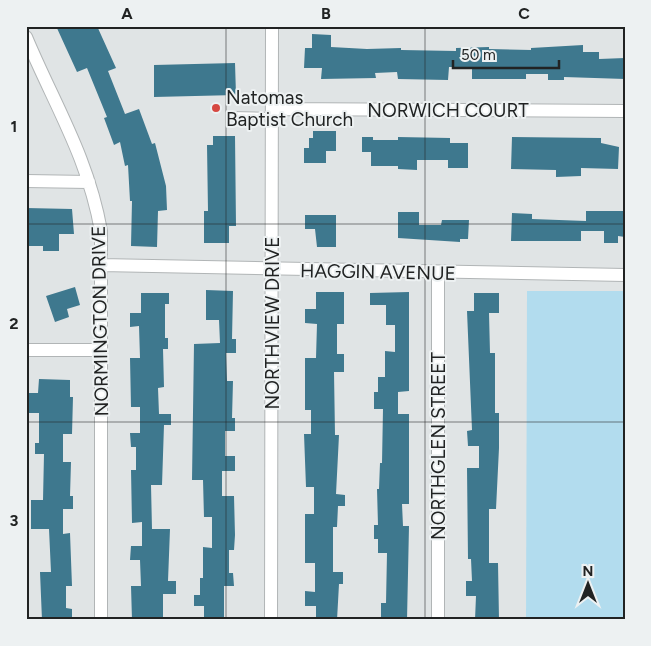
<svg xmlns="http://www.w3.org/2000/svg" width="651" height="646" font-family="Figtree,sans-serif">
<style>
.green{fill:#b2dcee}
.building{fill:#3e788e}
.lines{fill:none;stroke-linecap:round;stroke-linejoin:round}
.lane-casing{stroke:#b1b5b6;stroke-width:8}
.street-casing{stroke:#b1b5b6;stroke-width:14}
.lane{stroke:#fff;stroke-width:6}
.street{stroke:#fff;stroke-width:12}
.grid{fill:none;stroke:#212323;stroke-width:1;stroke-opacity:0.55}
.poi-dot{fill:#d64841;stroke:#edf1f2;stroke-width:2}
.labels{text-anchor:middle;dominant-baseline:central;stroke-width:4;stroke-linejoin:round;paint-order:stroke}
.poi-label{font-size:19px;fill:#212323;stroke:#edf1f2;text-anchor:start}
.street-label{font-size:19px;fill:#212323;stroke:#edf1f2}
.neatline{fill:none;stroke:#212323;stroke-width:2}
.grid-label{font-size:16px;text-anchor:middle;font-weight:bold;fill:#212323}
</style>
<rect width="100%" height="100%" fill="#e0e4e5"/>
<path class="green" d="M 527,291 L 625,291 L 625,620 L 526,620 Z"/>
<path class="building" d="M 56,26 L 97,26 L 116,68 L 108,71 L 125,114 L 139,109 L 152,144 L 155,143 L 166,186 L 167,210 L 158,211 L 157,247 L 131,246 L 132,201 L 130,201 L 128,165 L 125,166 L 120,142 L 114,145 L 104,118 L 107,117 L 87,68 L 77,72 Z
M 312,34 L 331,35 L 331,47 L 367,49 L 401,48 L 401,50 L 456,51 L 456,48 L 489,47 L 489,49 L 531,50 L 531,48 L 583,45 L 583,52 L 599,52 L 599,59 L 625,58 L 625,79 L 564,77 L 564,80 L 548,80 L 548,74 L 526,74 L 526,79 L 472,79 L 472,67 L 449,67 L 448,80 L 398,79 L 397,72 L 375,73 L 376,78 L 321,79 L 322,68 L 304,68 L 305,48 L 312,48 Z
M 235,63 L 236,95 L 154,97 L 154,65 Z
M 313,131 L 336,131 L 336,151 L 326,151 L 326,163 L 304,163 L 304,148 L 309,148 L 309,138 L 313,138 Z
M 213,136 L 235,136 L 236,226 L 229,226 L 229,243 L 204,243 L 204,211 L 208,211 L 207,145 L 213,145 Z
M 362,137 L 373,137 L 373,140 L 398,140 L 398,137 L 450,138 L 450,143 L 468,143 L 468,168 L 448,168 L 448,160 L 417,160 L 417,170 L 398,169 L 398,166 L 371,166 L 371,152 L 362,152 Z
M 512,137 L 601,138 L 601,143 L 619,147 L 618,169 L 581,168 L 581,176 L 556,177 L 556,170 L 511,169 Z
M 26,208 L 72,209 L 74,234 L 59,234 L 59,251 L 43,251 L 43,246 L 26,246 Z
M 586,211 L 625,211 L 625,237 L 618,236 L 618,243 L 604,243 L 604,231 L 581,231 L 581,241 L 511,241 L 512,213 L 532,214 L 532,219 L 586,221 Z
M 398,212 L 419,212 L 419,225 L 441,225 L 442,220 L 469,220 L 468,239 L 460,239 L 460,242 L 398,238 Z
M 305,215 L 336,215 L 336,247 L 317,247 L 315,229 L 305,229 Z
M 75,287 L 80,305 L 67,309 L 69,317 L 55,322 L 46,296 Z
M 206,290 L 233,291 L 232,339 L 236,339 L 236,353 L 226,353 L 227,381 L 233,381 L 232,418 L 235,418 L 235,431 L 225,431 L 225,456 L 235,456 L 235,471 L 222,471 L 222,496 L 234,496 L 235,535 L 234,550 L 229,550 L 229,573 L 233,573 L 234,586 L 224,586 L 224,620 L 204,620 L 204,606 L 194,606 L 194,595 L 200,595 L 200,578 L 203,578 L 203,547 L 212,548 L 212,517 L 204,517 L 203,480 L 192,480 L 194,344 L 220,343 L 219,320 L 206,320 Z
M 316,292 L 344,292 L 344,324 L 337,324 L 337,354 L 344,354 L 344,372 L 334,372 L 335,435 L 339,435 L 336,494 L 345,495 L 345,506 L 338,506 L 337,527 L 333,527 L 333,572 L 343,572 L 343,584 L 339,584 L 337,620 L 316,620 L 316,606 L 305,606 L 305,591 L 315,592 L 315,563 L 305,563 L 305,514 L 314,514 L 314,487 L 306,487 L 304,434 L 311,434 L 311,410 L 305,410 L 305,358 L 316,358 L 317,324 L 305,323 L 305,309 L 316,309 Z
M 409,292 L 409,391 L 398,392 L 398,414 L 409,414 L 409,504 L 402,504 L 403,526 L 409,526 L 407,620 L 381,620 L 381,603 L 386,603 L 387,553 L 378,553 L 378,539 L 374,539 L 374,525 L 378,525 L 377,489 L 379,489 L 380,463 L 382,463 L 383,409 L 374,409 L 374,392 L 378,392 L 378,377 L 385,377 L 385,351 L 395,352 L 395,325 L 386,325 L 386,305 L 370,305 L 370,293 Z
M 141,293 L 169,293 L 169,304 L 165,304 L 165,338 L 168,338 L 168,349 L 163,349 L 164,387 L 158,388 L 159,414 L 171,414 L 171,425 L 164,425 L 162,485 L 151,485 L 152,529 L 170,529 L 168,581 L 176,581 L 176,594 L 163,594 L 163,620 L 132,620 L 131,586 L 141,586 L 140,560 L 130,560 L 131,546 L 142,546 L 142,522 L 132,523 L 131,470 L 136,470 L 136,447 L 131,447 L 130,433 L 140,433 L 140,407 L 131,407 L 130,358 L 140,358 L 139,326 L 130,327 L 130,313 L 141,313 Z
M 474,293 L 499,293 L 499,313 L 489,313 L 490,353 L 495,353 L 495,413 L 499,413 L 499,448 L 496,509 L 489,509 L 489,563 L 498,563 L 499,620 L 475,620 L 476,596 L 466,596 L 466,581 L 472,581 L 471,559 L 468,559 L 467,468 L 479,468 L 479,446 L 468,446 L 467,431 L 472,430 L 467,311 L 474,311 Z
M 39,379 L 70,380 L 70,397 L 73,397 L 72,434 L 63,434 L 63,462 L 71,462 L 70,496 L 73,496 L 73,509 L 63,509 L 63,534 L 70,533 L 72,586 L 66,586 L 66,608 L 72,609 L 72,620 L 42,620 L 40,572 L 51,572 L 49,529 L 31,529 L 31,500 L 43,500 L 44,454 L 35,454 L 35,443 L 39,443 L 39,413 L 28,413 L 28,393 L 38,393 Z"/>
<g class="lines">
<defs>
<path id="lane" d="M 230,115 L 272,116"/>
<path id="street" d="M 26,37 C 54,104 88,157 101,231 L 101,620
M 272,109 L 625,111
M 26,181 L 89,182
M 101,265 L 625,275
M 438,272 L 438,620
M 26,350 L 101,350
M 271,620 L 272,26"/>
</defs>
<use href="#lane" class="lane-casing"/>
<use href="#street" class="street-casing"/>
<use href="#lane" class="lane"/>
<use href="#street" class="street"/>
</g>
<path class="grid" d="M 226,26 L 226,620M 425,26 L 425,620M 26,224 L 625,224M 26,422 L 625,422"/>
<circle class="poi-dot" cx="216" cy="108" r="5"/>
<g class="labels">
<g class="poi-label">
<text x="226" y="97">Natomas<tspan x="226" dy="22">Baptist Church</tspan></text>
</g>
<g class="street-label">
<text x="448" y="110">NORWICH COURT</text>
<text transform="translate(378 272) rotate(1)">HAGGIN AVENUE</text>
<text transform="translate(100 321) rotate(-91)">NORMINGTON DRIVE</text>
<text transform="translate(272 323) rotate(-90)">NORTHVIEW DRIVE</text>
<text transform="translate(438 446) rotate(-90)">NORTHGLEN STREET</text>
</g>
</g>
<rect width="651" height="646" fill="none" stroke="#edf1f2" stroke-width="55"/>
<g transform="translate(588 584)" stroke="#edf1f2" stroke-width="4" paint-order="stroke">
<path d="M0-4L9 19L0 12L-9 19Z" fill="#212323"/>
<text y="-8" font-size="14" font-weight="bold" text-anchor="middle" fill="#212323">N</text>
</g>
<path d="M453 60v8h106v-8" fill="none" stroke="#212323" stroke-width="2.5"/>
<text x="461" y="60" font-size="15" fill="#212323" stroke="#edf1f2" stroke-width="4" paint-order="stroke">50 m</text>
<rect x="28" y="28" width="596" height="590" class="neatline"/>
<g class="grid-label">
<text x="127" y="19">A</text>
<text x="326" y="19">B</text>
<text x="524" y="19">C</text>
<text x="14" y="132">1</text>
<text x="14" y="329">2</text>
<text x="14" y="526">3</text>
</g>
</svg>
